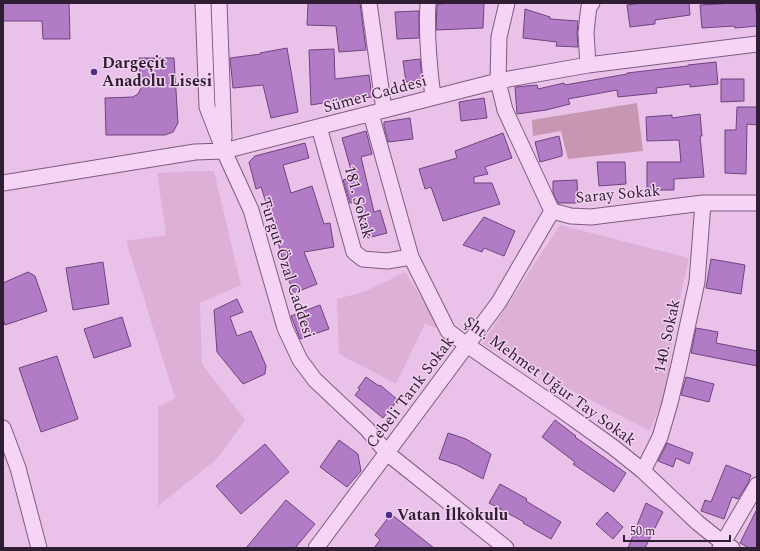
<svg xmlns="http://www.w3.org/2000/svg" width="760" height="551" font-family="Spectral,serif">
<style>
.farmland{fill:#dfb0d7}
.green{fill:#c797b2}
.building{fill:#b27bc5;stroke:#6f437f}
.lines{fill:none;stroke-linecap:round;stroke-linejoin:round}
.minor-casing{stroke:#7d5b82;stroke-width:17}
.minor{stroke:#f6d4f5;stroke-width:15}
.poi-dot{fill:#4e308c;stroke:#f2d1f1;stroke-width:1.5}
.labels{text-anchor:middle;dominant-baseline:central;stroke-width:3;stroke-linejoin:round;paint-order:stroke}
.poi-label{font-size:16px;font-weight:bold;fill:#2f1e33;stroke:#f2d1f1;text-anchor:start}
.street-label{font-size:16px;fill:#2f1e33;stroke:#f2d1f1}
</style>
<rect width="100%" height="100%" fill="#eac2e9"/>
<path class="farmland" d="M 195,171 L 214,171 L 241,285 L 200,303 L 202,364 L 245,420 L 217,459 L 158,506 L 158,407 L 175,398 L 126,241 L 166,235 L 157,173 Z
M 560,225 L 689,258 L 674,325 L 667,388 L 650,431 L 482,344 Z
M 405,272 L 442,330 L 425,324 L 396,384 L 339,354 L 337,299 L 363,292 L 383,283 Z"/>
<path class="green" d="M 637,103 L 643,151 L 568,159 L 561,131 L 533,136 L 532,120 Z"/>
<path class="building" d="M 3,3 L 69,3 L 70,39 L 43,39 L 42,21 L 3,21 Z
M 308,3 L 360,3 L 366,50 L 339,52 L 336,26 L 307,25 Z
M 454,3 L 484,3 L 483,28 L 436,30 L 437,4 Z
M 642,3 L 689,3 L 690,15 L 655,20 L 655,24 L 630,27 L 627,5 Z
M 734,3 L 755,3 L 757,18 L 757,26 L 735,28 L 734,26 L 702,28 L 700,5 Z
M 525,9 L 550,17 L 550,19 L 578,21 L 577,33 L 578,47 L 556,46 L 557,42 L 523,38 Z
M 419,11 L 419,38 L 397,39 L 395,12 Z
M 287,48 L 298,112 L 271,118 L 263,85 L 233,88 L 230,58 L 261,54 L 260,53 Z
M 334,49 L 335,79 L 369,75 L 372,97 L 335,101 L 311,105 L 309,50 Z
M 139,58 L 174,58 L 178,123 L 173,132 L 165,135 L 106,135 L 105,98 L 133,97 L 138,94 L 141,88 Z
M 420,59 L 422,80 L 406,82 L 403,61 Z
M 716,62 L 718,84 L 690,87 L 690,84 L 656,88 L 657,93 L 618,97 L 617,90 L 568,99 L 570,104 L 546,110 L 517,114 L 515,87 L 537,85 L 538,89 L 564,83 L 565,85 L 627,74 L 627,73 L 688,66 L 688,65 Z
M 721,79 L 744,79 L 744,101 L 721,102 Z
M 484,98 L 487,118 L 461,121 L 459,102 Z
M 737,107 L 757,107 L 757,125 L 747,124 L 746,174 L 725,173 L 725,130 L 736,130 Z
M 700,114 L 702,136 L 700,136 L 704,177 L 674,179 L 674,190 L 647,190 L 647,162 L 681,162 L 679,140 L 647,141 L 646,117 L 672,115 L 672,118 Z
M 410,118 L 413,139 L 388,142 L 384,126 L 384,122 Z
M 366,131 L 372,154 L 361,157 L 374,212 L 380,210 L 387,233 L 368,238 L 358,202 L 350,203 L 343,180 L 353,177 L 342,138 Z
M 503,133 L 512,158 L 485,167 L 488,174 L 474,177 L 474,183 L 492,183 L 500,204 L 443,221 L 431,187 L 425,189 L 419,169 L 457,158 L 455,151 Z
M 559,136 L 562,151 L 562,156 L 540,162 L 535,142 Z
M 305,143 L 309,158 L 283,165 L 291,193 L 312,186 L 324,224 L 330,223 L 334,247 L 304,252 L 317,284 L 294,293 L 287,276 L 274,227 L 261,187 L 256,189 L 249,162 L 255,156 Z
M 597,162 L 625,162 L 626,184 L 599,186 Z
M 577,180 L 578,203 L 558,203 L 553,193 L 553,181 Z
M 484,217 L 515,231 L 504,256 L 484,248 L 482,252 L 463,245 Z
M 711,259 L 745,265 L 741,294 L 706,288 Z
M 103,262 L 109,304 L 73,310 L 66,268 Z
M 28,272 L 35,276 L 47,311 L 5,325 L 3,319 L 3,283 Z
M 237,299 L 243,312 L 230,317 L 237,336 L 251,331 L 266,366 L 265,374 L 243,384 L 217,352 L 214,310 Z
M 320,305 L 329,329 L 300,339 L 291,316 Z
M 122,317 L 131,346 L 94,358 L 84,329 Z
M 696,328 L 718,332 L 716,343 L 757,351 L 757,366 L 691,353 Z
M 57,356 L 78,419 L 41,432 L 19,368 Z
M 366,377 L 379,386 L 380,385 L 398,400 L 383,418 L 355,395 L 360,389 L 358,388 Z
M 686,377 L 714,384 L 709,402 L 681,395 Z
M 555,420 L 576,436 L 575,437 L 626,473 L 614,492 L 573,464 L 575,462 L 542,437 Z
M 448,433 L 466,439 L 491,454 L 483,479 L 457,465 L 439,459 Z
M 339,440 L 358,454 L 361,471 L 347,487 L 320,467 Z
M 667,443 L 693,453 L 689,464 L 676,458 L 673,467 L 658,461 Z
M 265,444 L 289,472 L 241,514 L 216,486 Z
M 726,465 L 751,475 L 748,483 L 738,499 L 732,497 L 724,519 L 701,511 L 705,500 L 711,502 Z
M 500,484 L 527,499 L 526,501 L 561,522 L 551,539 L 523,523 L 524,522 L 489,503 Z
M 286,500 L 315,524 L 295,548 L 246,548 Z
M 646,503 L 663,512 L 645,548 L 628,548 Z
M 757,509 L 757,548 L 749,548 L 740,543 Z
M 607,512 L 623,527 L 613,539 L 596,524 Z
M 391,514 L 434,548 L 374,548 L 380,540 L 375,535 Z"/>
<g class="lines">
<defs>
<path id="minor" d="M 203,3 L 207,107 L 224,151 L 251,210 L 285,328 L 300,360 L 315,380 L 367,429 L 387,453 L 506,548
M 219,3 L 224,138
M 369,3 L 384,110
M 428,3 C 426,35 429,66 433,97
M 507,3 L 499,37 L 498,81 L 505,110 L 552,211 L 571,216 L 591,217 L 703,203 L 757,203
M 588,65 L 586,33 L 588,14 L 589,7 L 592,3
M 371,114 L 411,257 L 448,331 L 467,345 L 560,409 L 613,447 L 643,471 L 698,523 L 723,543 L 732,548
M 319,127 L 354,252 L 363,259 L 387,261 L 411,257
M 3,183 L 195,152 L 224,151 L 498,81 L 588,65 L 757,44
M 3,428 L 18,468 L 39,548
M 643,471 L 660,437 L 670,403 L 679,365 L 697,282 L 703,203
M 316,548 L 499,302 L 552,211
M 720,548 L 757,485"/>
</defs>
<use href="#minor" class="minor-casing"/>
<use href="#minor" class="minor"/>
</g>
<g class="poi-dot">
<circle cx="94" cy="72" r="4"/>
<circle cx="389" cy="515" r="4"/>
</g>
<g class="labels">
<g class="poi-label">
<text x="102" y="63">Dargeçit<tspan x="102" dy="18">Anadolu Lisesi</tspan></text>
<text x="397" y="515">Vatan İlkokulu</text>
</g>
<g class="street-label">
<text transform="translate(375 94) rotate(-15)">Sümer Caddesi</text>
<text transform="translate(618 194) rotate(-5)">Saray Sokak</text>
<text transform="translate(359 202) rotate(75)">181. Sokak</text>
<text transform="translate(287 268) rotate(72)">Turgut Özal Caddesi</text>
<text transform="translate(667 336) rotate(-78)">140. Sokak</text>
<text transform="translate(550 381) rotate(36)">Şht. Mehmet Uğur Tay Sokak</text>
<text transform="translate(410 392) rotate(-53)">Cebeli Tarık Sokak</text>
</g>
</g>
<rect width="760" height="551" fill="none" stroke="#2f1e33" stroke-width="8"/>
<path d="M624 535v6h106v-6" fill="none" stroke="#2f1e33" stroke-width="2"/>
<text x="630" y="535" font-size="12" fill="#2f1e33" stroke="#f2d1f1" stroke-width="3" paint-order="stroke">50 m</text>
</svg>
